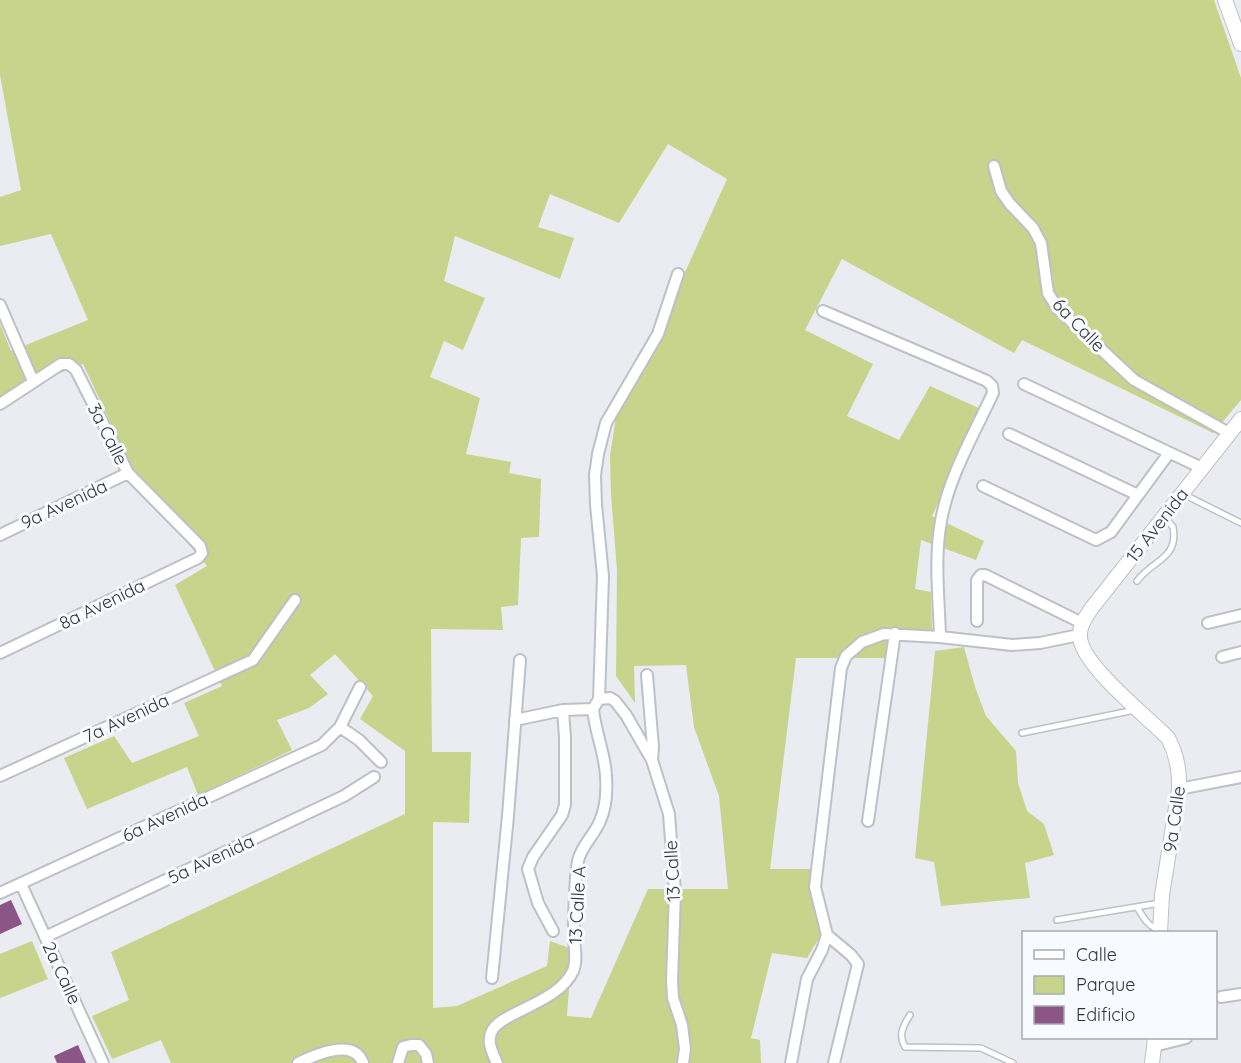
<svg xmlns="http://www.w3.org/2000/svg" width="1241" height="1063" font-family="Quicksand,sans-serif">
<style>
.green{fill:#c8d38c;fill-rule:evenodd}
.building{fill:#8b5585}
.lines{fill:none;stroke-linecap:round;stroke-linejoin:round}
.service-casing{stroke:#bdc0c5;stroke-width:8}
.minor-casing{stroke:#bdc0c5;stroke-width:14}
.tertiary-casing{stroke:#bdc0c5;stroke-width:16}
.service{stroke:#fff;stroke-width:5}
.minor{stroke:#fff;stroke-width:10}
.tertiary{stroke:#fff;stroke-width:14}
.labels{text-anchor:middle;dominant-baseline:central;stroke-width:6;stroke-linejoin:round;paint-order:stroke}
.street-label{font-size:18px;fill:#343537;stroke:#f7fafe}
</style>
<rect width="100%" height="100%" fill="#eaecf2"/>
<path class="green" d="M 0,0 L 1214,0 L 1241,78 L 1241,400 L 1213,433 L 1022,340 L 1014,353 L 842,259 L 805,330 L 873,364 L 847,416 L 899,440 L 930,386 L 983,410 L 932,516 L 984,541 L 976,560 L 921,540 L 915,589 L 931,592 L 932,633 L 888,630 L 886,658 L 796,658 L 770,869 L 810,869 L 815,908 L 821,935 L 807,958 L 772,953 L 751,1038 L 760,1040 L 761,1063 L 171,1063 L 161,1040 L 112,1059 L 92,1016 L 129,1000 L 111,952 L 405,814 L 405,751 L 360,719 L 373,696 L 335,654 L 310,675 L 328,694 L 309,708 L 277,720 L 292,750 L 198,795 L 187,767 L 87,809 L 64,758 L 114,736 L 132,763 L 199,736 L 184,703 L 222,686 L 175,585 L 207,566 L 141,488 L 83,364 L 0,397 L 0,324 L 11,351 L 88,320 L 51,234 L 0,246 L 0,197 L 21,190 L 0,75 ZM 668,144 L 727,179 L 686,270 L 617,411 L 610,455 L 611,494 L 617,570 L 616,676 L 635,703 L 634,666 L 686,665 L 694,727 L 719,796 L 728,889 L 648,889 L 591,1018 L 567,1016 L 572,949 L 550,941 L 547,966 L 457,1006 L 433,1008 L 433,822 L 469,823 L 471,752 L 432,752 L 431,629 L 503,630 L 501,607 L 518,605 L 521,538 L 539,537 L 541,479 L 509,473 L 511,462 L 466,454 L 480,398 L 430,377 L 444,341 L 463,350 L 485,298 L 444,281 L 455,236 L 560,279 L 574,238 L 538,227 L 550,194 L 619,223 Z
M 964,647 L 975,687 L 986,716 L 1016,751 L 1018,783 L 1027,811 L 1044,824 L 1054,855 L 1025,863 L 1030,898 L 941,906 L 934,862 L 915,858 L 935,651 Z
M 32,941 L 48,979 L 0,998 L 0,954 Z"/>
<path class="building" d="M 11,900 L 22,924 L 0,934 L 0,905 Z
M 78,1045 L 86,1063 L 57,1063 L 54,1056 Z"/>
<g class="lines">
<defs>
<path id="service" d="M 1183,494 L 1241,523
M 1137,581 C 1152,560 1179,559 1173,527 L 1165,518
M 1022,733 L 1135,710
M 1137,907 C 1143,917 1148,927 1160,930
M 1057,920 L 1160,903
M 910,1015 C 903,1026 898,1035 905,1047 L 981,1048 L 1013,1063"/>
<path id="minor" d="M 994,166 L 1001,191 L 1010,204 L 1033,228 L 1041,243 L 1048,293 L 1058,309 L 1134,380 L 1229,433
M 0,305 L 33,381
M 823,311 L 987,381 L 992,386 L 993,393 C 974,434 949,476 941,521 C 934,558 939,599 940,637
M 1024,384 L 1202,468
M 0,404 L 61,364 L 69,364 L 76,370 L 128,473 L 200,546 L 202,553 L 198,558 L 0,653
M 1009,434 L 1138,495
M 983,486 L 1096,540 L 1111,532 L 1169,453
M 0,535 L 128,473
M 977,621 L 977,580 L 981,575 L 985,575 L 1082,623
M 1208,623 L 1241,615
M 1222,657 L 1241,652
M 647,675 L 653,747 L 652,760
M 599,699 L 603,576 L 596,505 L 595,475 L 598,454 L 606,423 L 658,334 L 678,274
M 515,720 L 563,710 L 593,709 L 599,699 L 610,698 L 615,701 L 626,715 L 652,760 L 669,814 L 675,892 L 672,981 L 673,998 L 682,1025 L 685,1049 L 683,1063
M 340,727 L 359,740 L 381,762
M 0,776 L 253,660 L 295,600
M 1179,789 L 1241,777
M 868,821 L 895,633
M 21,884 L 103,1063
M 0,893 L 322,745 L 340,727 L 360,687
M 553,931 L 538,903 L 528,869 L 533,857 L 562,815 L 565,805 L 565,738 L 563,710
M 45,937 L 344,796 L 374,777
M 492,978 L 508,816 L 520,660
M 1221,997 L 1241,994
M 1154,1046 L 1186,1038
M 298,1063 C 315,1055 354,1037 363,1063
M 398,1063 L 403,1047 L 411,1045 L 419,1045 L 426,1054 L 428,1063
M 497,1063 C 493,1054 487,1043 491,1033 C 498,1012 558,1004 573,971 C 577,962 575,949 574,939 C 574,914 574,886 578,861 C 581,846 594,836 600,821 C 606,808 607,791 606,776 C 605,753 595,732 593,709
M 791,1063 L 807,979 L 822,950 L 827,935
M 834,1063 L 858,964 L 851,955 L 827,935 L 815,887 L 841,668 L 846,656 L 862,642 L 884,634 L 940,637 L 1012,645 L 1040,643 L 1079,635"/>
<path id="tertiary" d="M 1225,0 L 1241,44
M 1160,932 L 1162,895 L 1179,789 C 1180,770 1177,755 1168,738 C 1148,717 1077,662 1080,634 C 1080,624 1086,617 1091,609 L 1241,419
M 1152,1063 L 1155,1038"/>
</defs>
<use href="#service" class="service-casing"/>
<use href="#minor" class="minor-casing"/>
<use href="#tertiary" class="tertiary-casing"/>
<use href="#service" class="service"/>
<use href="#minor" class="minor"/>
<use href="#tertiary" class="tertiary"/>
</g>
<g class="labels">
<g class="street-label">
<text transform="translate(1079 325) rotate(46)">6a Calle</text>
<text transform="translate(108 434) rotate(63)">3a Calle</text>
<text transform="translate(64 504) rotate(-25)">9a Avenida</text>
<text transform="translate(1157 525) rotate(-52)">15 Avenida</text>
<text transform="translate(102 604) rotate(-26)">8a Avenida</text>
<text transform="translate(126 718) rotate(-25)">7a Avenida</text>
<text transform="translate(165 817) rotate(-25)">6a Avenida</text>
<text transform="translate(1174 819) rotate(-82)">9a Calle</text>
<text transform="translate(211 859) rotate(-25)">5a Avenida</text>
<text transform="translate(672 871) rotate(-93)">13 Calle</text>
<text transform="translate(577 905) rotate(-87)">13 Calle A</text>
<text transform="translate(62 973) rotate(65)">2a Calle</text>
</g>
</g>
<rect x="1022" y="931" width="195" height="108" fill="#f7fafe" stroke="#a9abae" stroke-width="1.5"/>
<rect x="1034" y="950" width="30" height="9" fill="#ffffff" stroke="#a9abae" stroke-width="1.5"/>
<text x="1076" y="961" font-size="18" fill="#343537">Calle</text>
<rect x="1034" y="976" width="30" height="18" fill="#c8d38c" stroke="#a9abae" stroke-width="1.5"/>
<text x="1076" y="991" font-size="18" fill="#343537">Parque</text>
<rect x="1034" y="1006" width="30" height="18" fill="#8b5585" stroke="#a9abae" stroke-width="1.5"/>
<text x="1076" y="1021" font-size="18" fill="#343537">Edificio</text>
</svg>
